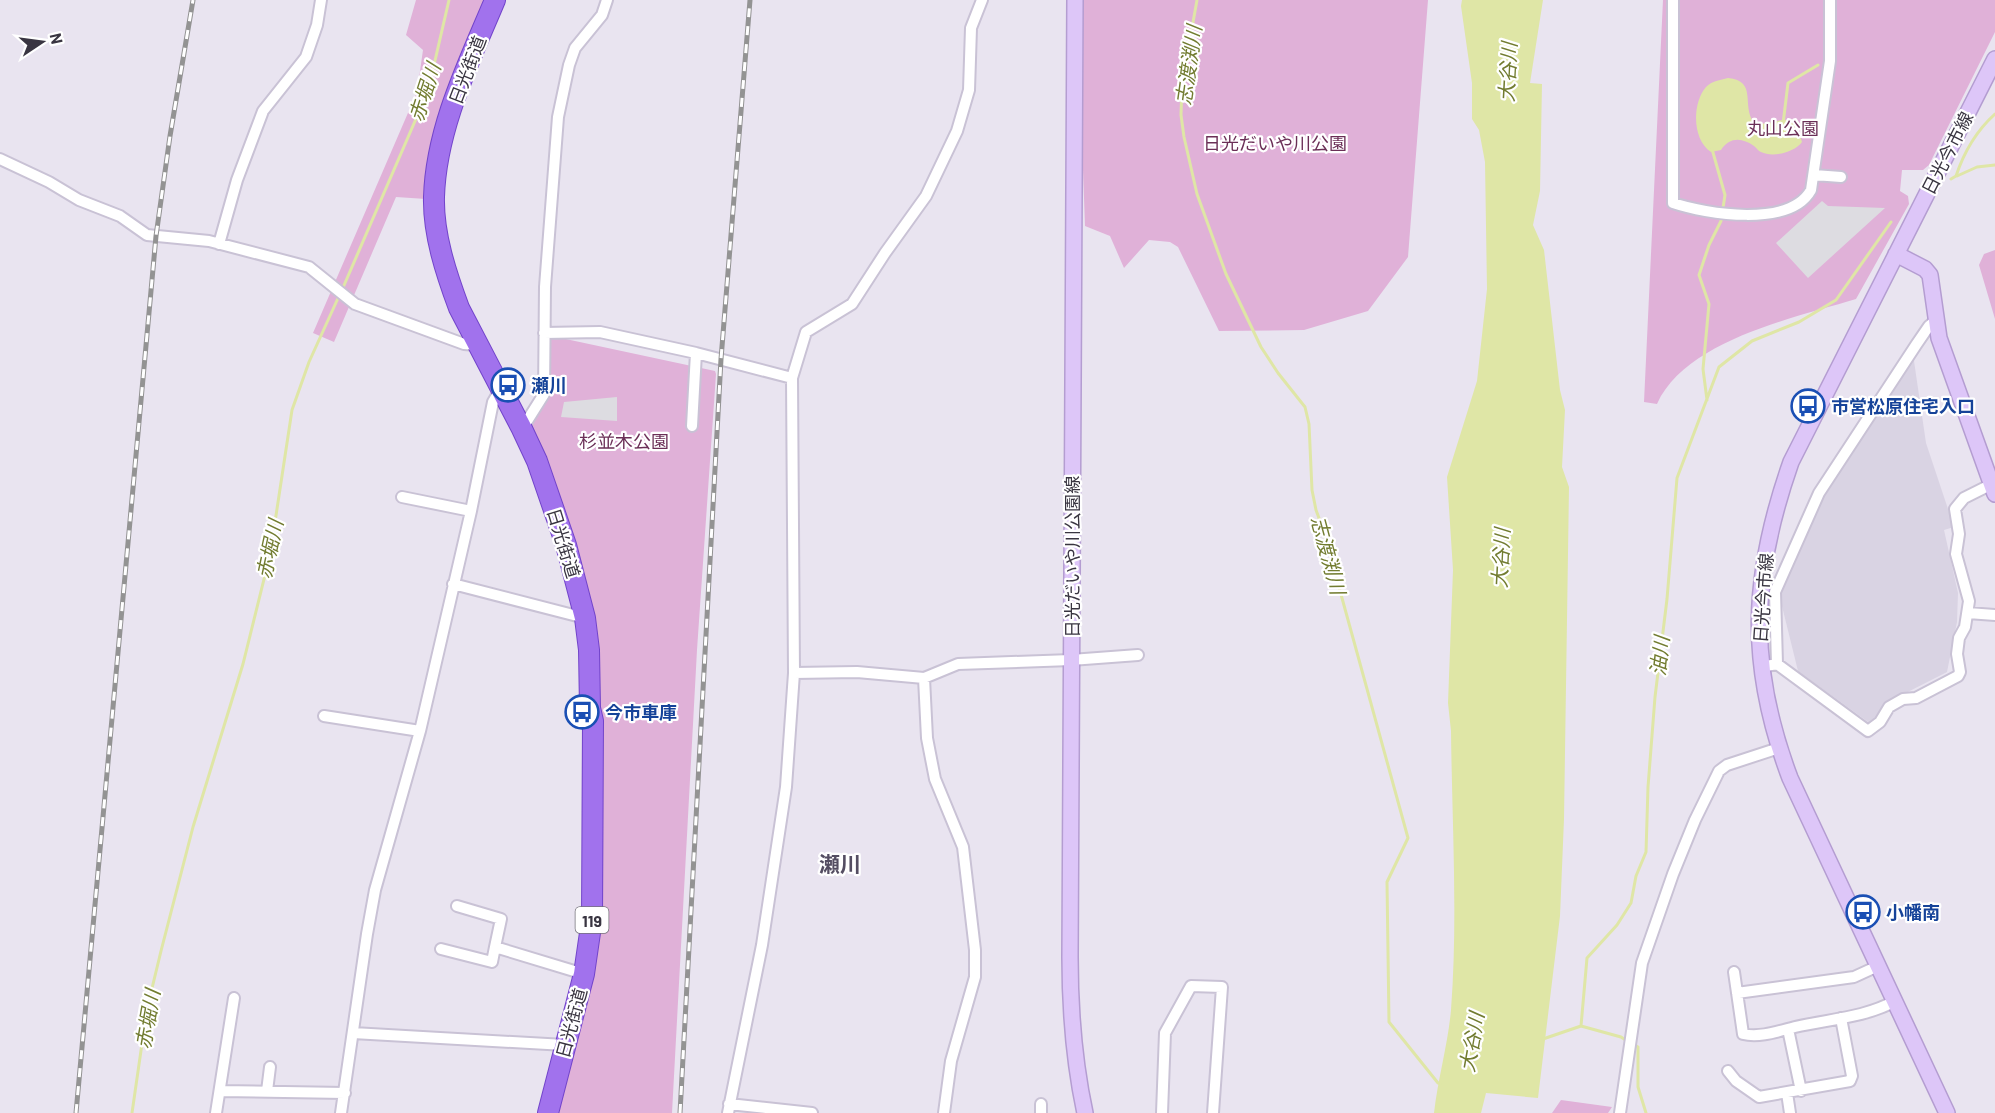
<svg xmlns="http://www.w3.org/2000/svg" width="1995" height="1113" font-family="Barlow,'Noto Sans JP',sans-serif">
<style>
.residential{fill:#d9d3e3}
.green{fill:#e0b1d8}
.parking{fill:#dddce1}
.water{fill:#dfe6a6}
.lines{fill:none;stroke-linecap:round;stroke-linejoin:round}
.stream{stroke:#dfe6a6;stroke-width:3}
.street-casing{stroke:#c9c2d5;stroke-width:14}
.secondary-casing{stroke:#b49dd1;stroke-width:18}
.highway-casing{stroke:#7244ca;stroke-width:22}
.street{stroke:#fff;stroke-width:10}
.secondary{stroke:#ddc6f8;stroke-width:15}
.highway{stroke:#a172ed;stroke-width:20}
.rail-casing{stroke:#939393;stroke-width:5}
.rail{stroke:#fff;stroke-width:3;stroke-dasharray:9;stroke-linecap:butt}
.labels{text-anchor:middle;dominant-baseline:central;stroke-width:4.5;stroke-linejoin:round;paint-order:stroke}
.shield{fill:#fff;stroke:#74727a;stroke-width:1.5}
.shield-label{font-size:16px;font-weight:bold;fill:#393541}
.street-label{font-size:18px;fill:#393541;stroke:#fff}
.park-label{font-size:18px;fill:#6b2f57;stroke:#fff}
.transit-label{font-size:18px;font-weight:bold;fill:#164399;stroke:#fff;text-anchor:start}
.water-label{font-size:20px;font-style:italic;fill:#727c30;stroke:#fff}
.quarter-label{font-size:21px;font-weight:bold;fill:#544d62;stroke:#fff}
</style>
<rect width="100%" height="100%" fill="#e9e4f0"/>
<path class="residential" d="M 1908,361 L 1914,361 L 1926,443 L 1954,527 L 1944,530 L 1958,593 L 1957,622 L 1947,672 L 1886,703 L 1871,724 L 1798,671 L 1779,594 L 1821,496 Z"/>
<path class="green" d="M 416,0 L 484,0 L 447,93 L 426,199 L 396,197 L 334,342 L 313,333 L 417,92 L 423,50 L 406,35 Z
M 1083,0 L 1428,0 L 1408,257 L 1368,311 L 1304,330 L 1219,331 L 1178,247 L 1170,242 L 1149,240 L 1124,268 L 1110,236 L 1085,226 L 1082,142 Z
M 1663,0 L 1995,0 L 1995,32 L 1929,165 L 1923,170 L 1902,170 L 1900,191 L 1908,196 L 1909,204 L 1856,299 C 1794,318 1686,340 1657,404 L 1644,402 Z
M 1995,250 L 1995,319 L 1979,265 L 1984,254 Z
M 547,335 L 715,371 L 716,374 L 697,650 L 672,1113 L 553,1113 L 578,1024 L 597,678 L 525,429 L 547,394 Z
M 1561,1100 L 1612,1107 L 1608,1113 L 1552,1113 Z"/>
<path class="parking" d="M 1822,201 L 1828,206 L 1885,208 L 1808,278 L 1776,243 Z
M 617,397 L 617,421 L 561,417 L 564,402 Z"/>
<path class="water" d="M 1462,0 L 1543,0 L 1530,83 L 1542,84 L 1540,191 L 1533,225 L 1544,250 L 1560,390 L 1565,410 L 1562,467 L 1569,487 L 1564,819 L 1560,916 L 1538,1098 L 1486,1093 L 1481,1113 L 1434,1113 C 1438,1078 1448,1044 1451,1010 C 1458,917 1452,824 1451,731 L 1448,703 L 1453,570 L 1447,477 L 1477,381 L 1487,289 L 1485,162 L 1479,130 L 1472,119 L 1472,83 L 1461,6 Z
M 1728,78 C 1758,81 1741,105 1754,123 C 1777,128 1791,104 1802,142 C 1795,152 1773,158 1761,152 C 1758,151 1757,148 1754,146 C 1742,137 1729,137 1721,150 L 1711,152 C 1692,140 1692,103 1706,87 C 1712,81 1720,80 1728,78 Z"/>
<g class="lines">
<path class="stream" d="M 1197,0 L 1182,84 L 1181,115 L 1184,137 L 1197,194 L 1226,274 L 1261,347 L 1278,373 L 1305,407 L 1309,424 L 1312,490 L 1316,510 L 1323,529 L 1408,838 L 1387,882 L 1389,1022 L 1438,1083 L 1440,1084
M 1783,124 L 1788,83 L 1818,65
M 1957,176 L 1977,167 L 1995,165
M 1951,179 L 1956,176 C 1964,152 1976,131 1995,114
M 342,290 L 428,91 L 449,0
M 1707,400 L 1703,369 L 1709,304 L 1699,275 L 1709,245 L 1721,221 L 1725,195 L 1712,149
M 1581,1026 L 1587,958 L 1617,925 L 1631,903 L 1636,876 L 1646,852 L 1648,787 L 1655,697 L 1667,599 L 1677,478 L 1719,367 L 1752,341 L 1799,322 L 1836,300 L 1891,222
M 1581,1026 L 1621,1037 L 1627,1041
M 1543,1039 L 1581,1026
M 1633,1044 L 1638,1047 L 1638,1087 L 1646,1113
M 132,1113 L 147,1009 L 161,951 L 193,827 L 243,664 L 270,555 L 292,410 L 309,362 L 339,296"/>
<defs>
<path id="street" d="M 1673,0 L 1673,203 C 1706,214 1790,228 1811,190 L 1830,61 L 1830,0
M 0,159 L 49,182 L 79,200 L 120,216 L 147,235 L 209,241 L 309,267 L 355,304 L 464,344 L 477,345
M 1814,175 L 1841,177
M 219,244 L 237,180 L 263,111 L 306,57 L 317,25 L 321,0
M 544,333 L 600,332 L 696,353 L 792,378 L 806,332 L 852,304 L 885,253 L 926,196 L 957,131 L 969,90 L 971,28 L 982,0
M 692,426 L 696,353
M 522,429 L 544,394 L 545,287 L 558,117 L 569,65 L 575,48 L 602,15 L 607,0
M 402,497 L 471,511
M 453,584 L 585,618
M 1968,613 L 1995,615
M 1777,664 L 1775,592 L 1819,493 L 1916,345 L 1929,326 L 1936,320
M 1761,667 L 1777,664 L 1868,731 L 1880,722 L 1889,707 L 1903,699 L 1916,698 L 1958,676 L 1960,672 L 1957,654 L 1959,638 L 1965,627 L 1969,601 L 1956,554 L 1959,534 L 1955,509 L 1964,498 L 1992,484
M 794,673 L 857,672 L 924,678 L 958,664 L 1071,660 L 1138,655
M 924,678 L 927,738 L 935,779 L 963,847 L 975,950 L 975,977 L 951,1061 L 944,1113
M 324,716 L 420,731
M 457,906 L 501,919 L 495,947 L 584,974
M 441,949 L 492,962 L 495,947
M 1734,972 L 1742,1027 L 1743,1034 C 1760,1038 1779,1031 1795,1027 C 1829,1019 1864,1018 1895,1001
M 1737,993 L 1854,977 L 1878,966
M 1788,1029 L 1801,1091
M 353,1033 L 565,1045
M 1728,1071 L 1736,1081 L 1759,1097 L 1850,1081 L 1852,1076 L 1841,1018
M 220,1091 L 345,1093
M 267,1091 L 270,1067
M 1787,1093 L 1790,1113
M 729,1104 L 812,1113
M 216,1113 L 234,998
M 341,1113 L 367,934 L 375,890 L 420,731 L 471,511 L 493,402 L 500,390
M 728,1113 L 762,945 L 786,787 L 794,673 L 792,378
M 1041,1113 L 1041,1104
M 1162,1113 L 1165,1033 L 1191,986 L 1222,987 L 1213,1113
M 1620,1113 L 1642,963 L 1673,874 L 1695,820 L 1719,771 L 1727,765 L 1779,748"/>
<path id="secondary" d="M 1075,0 L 1070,957 C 1070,1010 1074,1062 1085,1113
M 1896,254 L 1925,269 L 1930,275 L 1939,338 L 1995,494
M 1947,1113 L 1790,778 C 1747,664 1751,576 1791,462 L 1995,59"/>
<path id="highway" d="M 495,0 C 469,62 436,128 434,197 C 433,234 446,273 459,308 L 522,429 L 537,461 L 566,545 L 585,618 L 589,650 L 590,708 L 593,721 L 592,919 L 584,974 L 548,1113"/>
</defs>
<use href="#street" class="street-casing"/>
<use href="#secondary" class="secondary-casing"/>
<use href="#highway" class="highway-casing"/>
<use href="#street" class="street"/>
<use href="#secondary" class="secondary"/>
<use href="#highway" class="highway"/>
<defs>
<path id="rail" d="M 76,1113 L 156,236 L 170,136 L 193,0
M 680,1113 L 721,359 L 750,0"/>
</defs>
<use href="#rail" class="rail-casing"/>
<use href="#rail" class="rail"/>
</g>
<defs>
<symbol id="bus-ring" viewBox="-11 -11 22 22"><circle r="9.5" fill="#fff" stroke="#1a4fb4" stroke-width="1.5"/><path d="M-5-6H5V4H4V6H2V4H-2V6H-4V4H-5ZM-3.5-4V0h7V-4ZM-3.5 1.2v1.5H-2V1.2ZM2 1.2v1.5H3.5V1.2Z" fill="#1a4fb4"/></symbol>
</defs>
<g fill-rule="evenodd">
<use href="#bus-ring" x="489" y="366" width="38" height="38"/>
<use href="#bus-ring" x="1789" y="387" width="38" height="38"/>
<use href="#bus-ring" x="563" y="693" width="38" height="38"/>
<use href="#bus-ring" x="1844" y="893" width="38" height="38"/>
</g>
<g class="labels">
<rect class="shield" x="575.5" y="907" width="33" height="26" rx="4.5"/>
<g class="shield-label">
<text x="592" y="920">119</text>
</g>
<g class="street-label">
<text transform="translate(467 70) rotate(-69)">日光街道</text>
<text transform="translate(1947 153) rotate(-63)">日光今市線</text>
<text transform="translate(564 543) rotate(73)">日光街道</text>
<text transform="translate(1072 557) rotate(-90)">日光だいや川公園線</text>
<text transform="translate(1763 598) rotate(-86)">日光今市線</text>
<text transform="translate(571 1023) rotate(-75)">日光街道</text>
</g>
<g class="park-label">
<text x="1783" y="128">丸山公園</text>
<text x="1275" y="143">日光だいや川公園</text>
<text x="624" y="441">杉並木公園</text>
</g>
<g class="transit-label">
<text x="531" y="385">瀬川</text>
<text x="1831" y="406">市営松原住宅入口</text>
<text x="605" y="712">今市車庫</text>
<text x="1886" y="912">小幡南</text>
</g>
<g class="water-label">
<text transform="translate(1188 65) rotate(-82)">志渡渕川</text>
<text transform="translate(1507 72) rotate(-87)">大谷川</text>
<text transform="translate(424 92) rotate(-72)">赤堀川</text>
<text transform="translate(269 549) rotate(-78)">赤堀川</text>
<text transform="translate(1329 555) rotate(75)">志渡渕川</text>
<text transform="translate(1500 558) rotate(-87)">大谷川</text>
<text transform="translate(1659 656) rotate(-84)">油川</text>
<text transform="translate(147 1019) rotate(-80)">赤堀川</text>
<text transform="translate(1471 1042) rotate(-80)">大谷川</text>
</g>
<g class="quarter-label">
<text x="840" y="863">瀬川</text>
</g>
</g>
<g transform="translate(42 42) rotate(77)" stroke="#ffffff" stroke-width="4.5" paint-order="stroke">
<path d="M0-4.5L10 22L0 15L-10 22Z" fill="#393541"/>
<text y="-9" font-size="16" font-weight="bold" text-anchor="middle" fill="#393541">N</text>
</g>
</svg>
